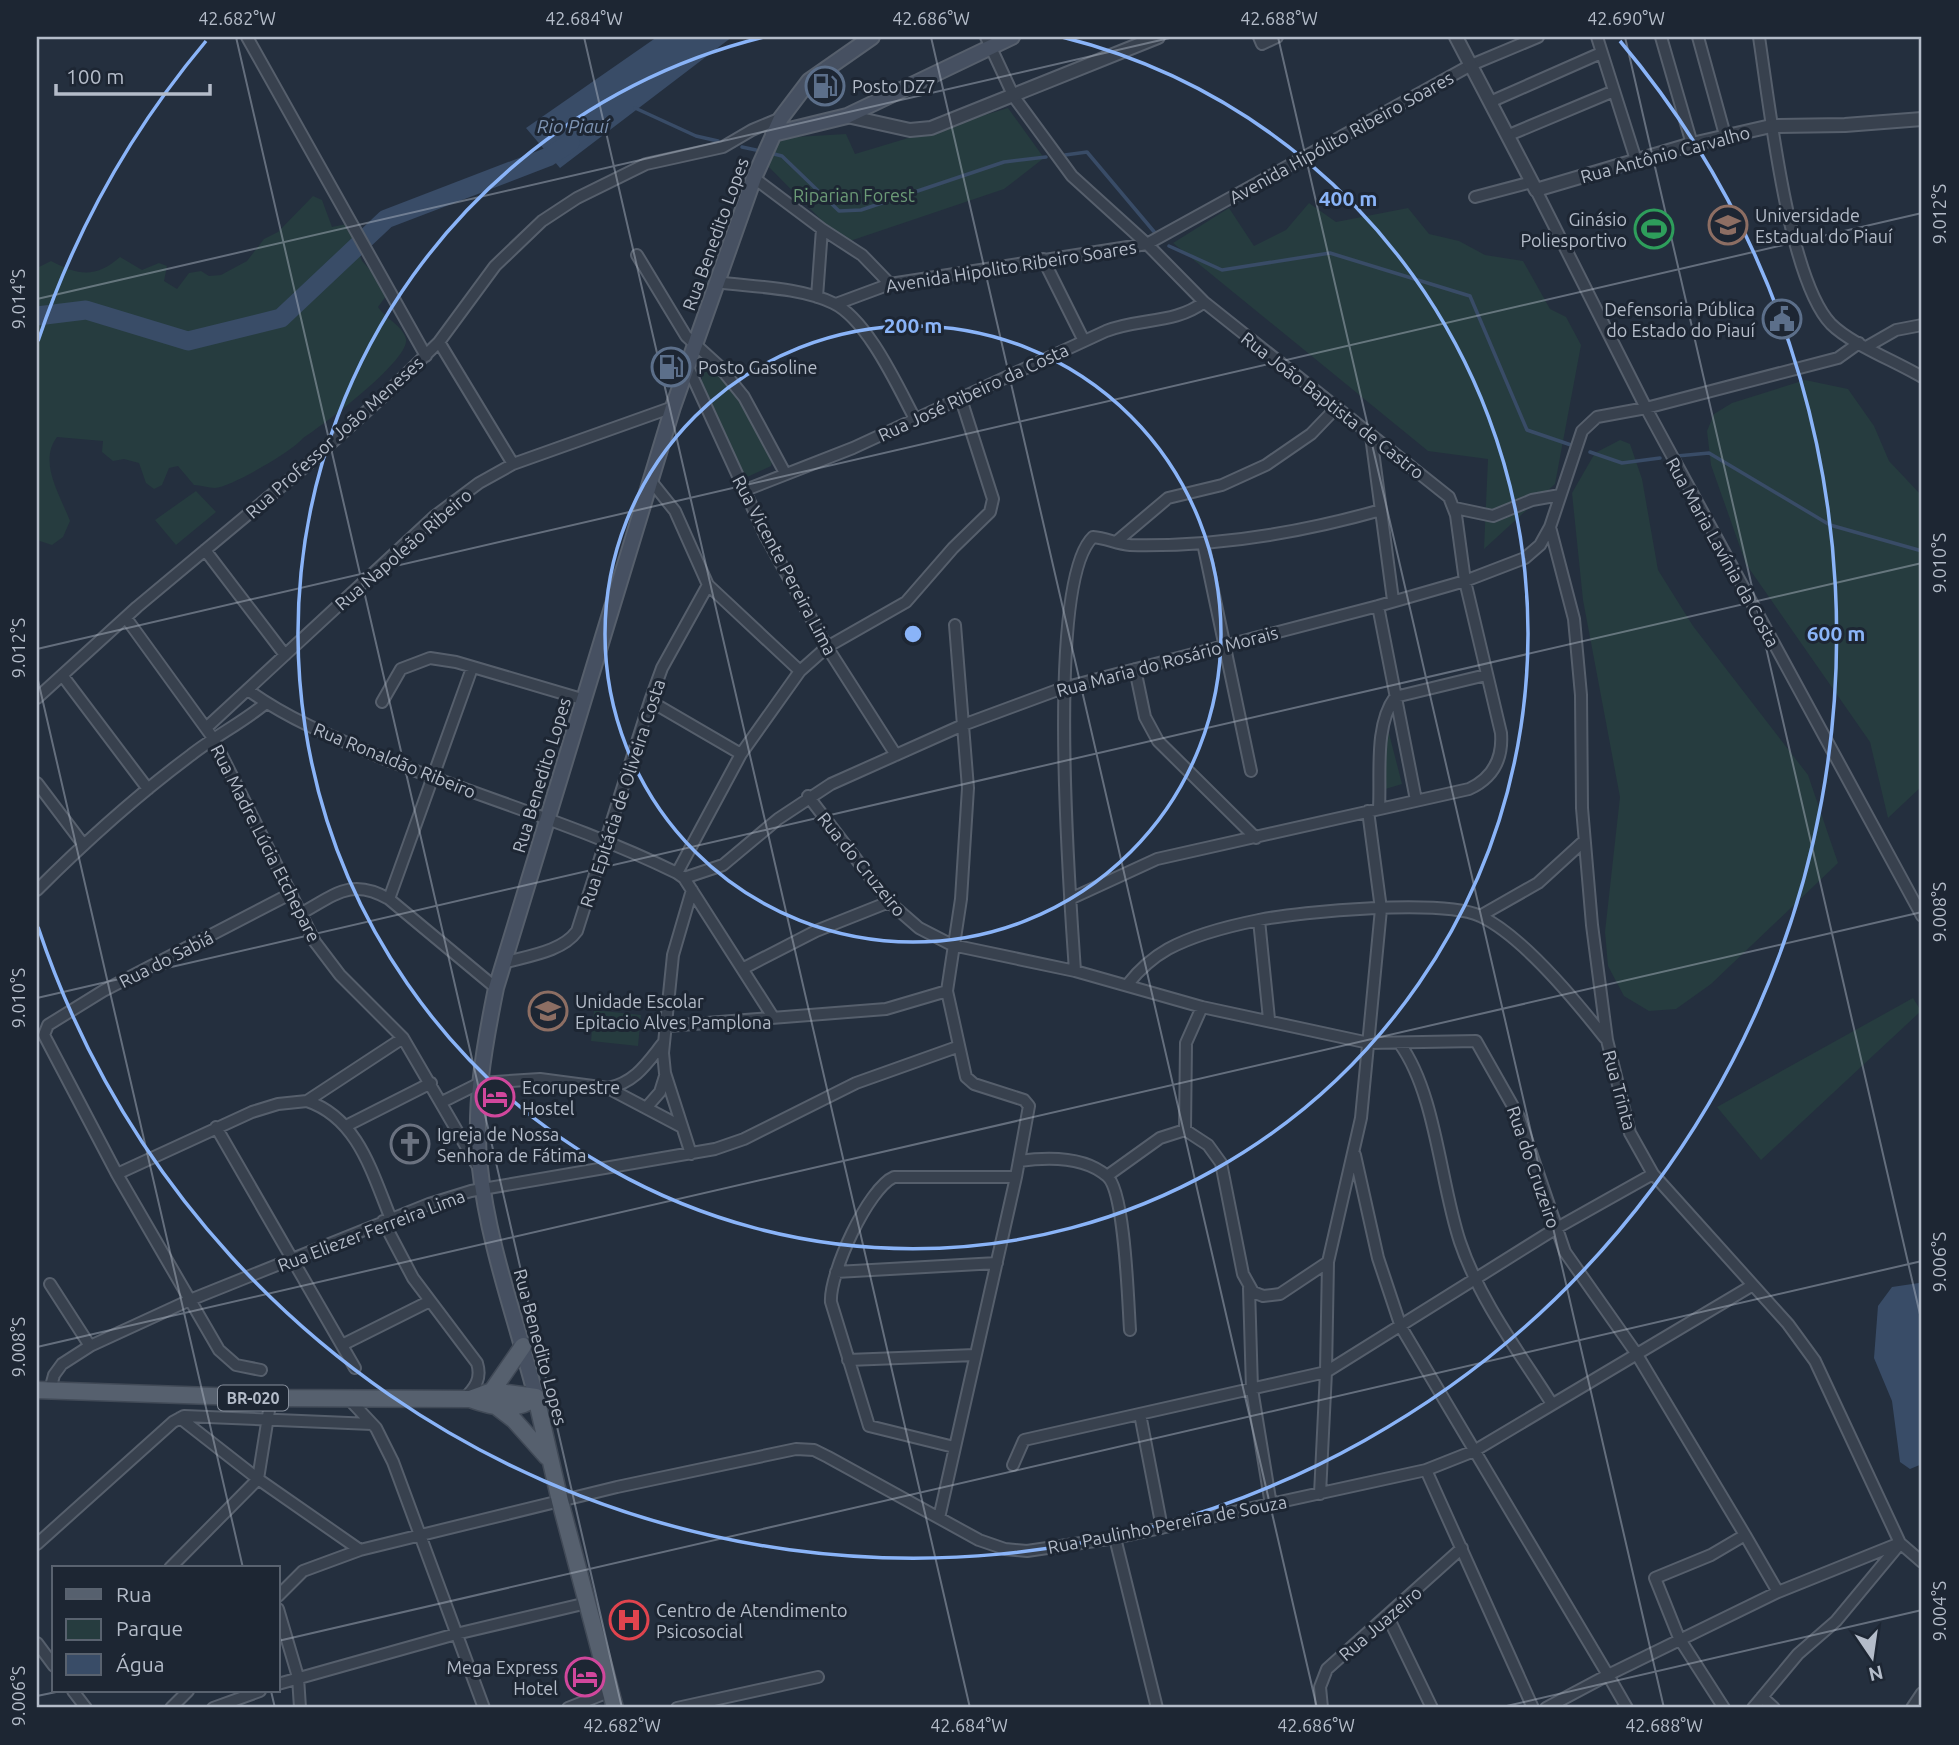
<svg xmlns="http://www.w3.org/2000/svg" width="1959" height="1745" font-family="Ubuntu,sans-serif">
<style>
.green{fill:#263c3f}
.water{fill:#394c67}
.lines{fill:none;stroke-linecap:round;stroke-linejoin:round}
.stream{stroke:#394c67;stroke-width:3.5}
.river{stroke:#394c67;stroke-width:19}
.minor-casing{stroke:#565f6c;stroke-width:14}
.tertiary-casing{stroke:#565f6c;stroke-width:16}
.secondary-casing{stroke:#565f6c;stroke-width:18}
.primary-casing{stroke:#414a57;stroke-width:19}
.minor{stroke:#38414e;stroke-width:10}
.tertiary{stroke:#38414e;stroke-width:12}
.secondary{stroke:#465061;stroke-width:14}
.primary{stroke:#56606e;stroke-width:16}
.ticks{fill:none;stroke:#b4bcc9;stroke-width:2;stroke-opacity:0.45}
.ring{fill:none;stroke:#8ab4f8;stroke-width:3.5}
.labels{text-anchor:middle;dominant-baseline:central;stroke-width:6;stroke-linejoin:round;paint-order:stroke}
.shield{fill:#1d2633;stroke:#878f9c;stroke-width:2}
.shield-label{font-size:16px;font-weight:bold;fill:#b4bcc9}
.poi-label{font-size:18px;fill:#b4bcc9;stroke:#1d2633;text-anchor:start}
.street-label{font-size:18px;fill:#b4bcc9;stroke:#1d2633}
.park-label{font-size:18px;fill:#6b9a76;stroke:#1d2633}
.water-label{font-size:19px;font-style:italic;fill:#7c92b1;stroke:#1d2633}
.centre{fill:#8ab4f8;stroke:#1d2633;stroke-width:3.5}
.ring-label{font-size:21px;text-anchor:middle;font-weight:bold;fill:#8ab4f8;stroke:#1d2633;stroke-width:6;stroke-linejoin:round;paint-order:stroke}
.neatline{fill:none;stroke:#b4bcc9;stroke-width:2.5}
.ticks-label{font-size:18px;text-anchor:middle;fill:#b4bcc9}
</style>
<rect width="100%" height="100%" fill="#242f3e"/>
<path class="green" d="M 1008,108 L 1044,158 L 1004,189 L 844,243 L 765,163 L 778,138 L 846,134 L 855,154 Z
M 313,196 L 322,200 L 332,227 L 347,224 L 362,261 L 382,283 L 386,296 L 378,307 C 385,318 403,326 406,339 C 410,360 322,426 303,438 C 293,451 231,487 215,488 C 208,488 201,485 194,485 L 178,466 L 169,468 L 162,485 L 154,489 L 146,483 L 139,463 L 124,459 L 113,461 L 102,452 L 103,441 L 57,437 C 38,462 60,495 70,521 L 63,537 L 52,545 L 37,540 L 37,268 L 51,261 C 79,276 96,278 120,257 L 142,270 L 159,263 L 167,266 L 164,281 L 177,289 L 189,273 L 201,271 L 209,276 L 221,275 L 247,261 L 264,239 L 278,232 Z
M 1309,203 L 1336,222 L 1408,208 L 1429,234 L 1459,241 L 1485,255 L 1523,261 L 1550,309 L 1566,317 L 1581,345 L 1555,484 L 1484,549 L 1488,459 L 1428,451 L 1173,243 L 1229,208 L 1254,246 L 1286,230 Z
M 707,370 C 732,369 762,442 772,462 L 771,466 L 745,478 L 742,473 L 702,383 L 702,375 Z
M 1805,380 L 1848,389 L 1874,426 L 1889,461 L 1922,496 L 1922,786 L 1888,818 L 1870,742 L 1746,564 L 1711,465 L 1707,431 L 1714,414 L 1732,403 Z
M 1620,440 L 1630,444 L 1642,479 L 1658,570 L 1693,626 L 1808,775 L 1838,863 L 1711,984 L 1676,1009 L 1649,1011 L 1624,996 L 1608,966 L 1605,932 L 1620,797 L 1583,600 L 1572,493 L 1595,453 Z
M 196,491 L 216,512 L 176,545 L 155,520 Z
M 1384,714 L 1402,784 L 1382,790 Z
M 1913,998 L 1921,1011 L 1761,1160 L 1717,1107 Z
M 594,1010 L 641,1015 L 638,1046 L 591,1041 Z"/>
<path class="water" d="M 657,37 L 732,37 L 560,168 L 526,128 Z
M 1919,1283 L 1922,1284 L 1922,1464 L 1910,1469 L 1900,1462 L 1892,1401 L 1874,1358 L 1878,1306 L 1892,1287 Z"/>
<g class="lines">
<path class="stream" d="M 635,108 L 696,136 L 718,141
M 742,147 L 756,150
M 774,154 L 782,156 L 839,211 L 861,210 L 1004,162 L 1046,157
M 1065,155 L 1087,152 L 1156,234
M 1169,246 L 1222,270 L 1330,253 L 1470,296 L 1527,430 L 1574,446
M 1590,452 L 1622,463 L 1660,458
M 1677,456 L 1709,453 L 1830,525 L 1922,551"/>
<path class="river" d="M 37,316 L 86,310 L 188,341 L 281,318 L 386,219 L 548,157 L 570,143"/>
<defs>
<path id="minor" d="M 247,37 L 426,356
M 986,37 L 1014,97 L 1072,176 L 1147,244 L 1204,302 L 1449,497 L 1456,515 L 1465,581 L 1501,733 C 1503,759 1493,778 1469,789 L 1157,859 L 1070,899
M 1259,37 L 1262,44 L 1277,37
M 1597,37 L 1636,160
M 1661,37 L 1692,144
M 1698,37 L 1725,135
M 1759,37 C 1769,102 1788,279 1831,324 C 1851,344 1895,361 1922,377
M 1490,102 L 1601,53
M 1509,135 L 1614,91
M 754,178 L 822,229 L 817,297
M 1536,190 L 1646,408 L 1922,916
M 1475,197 L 1532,182
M 822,229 L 862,255 L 890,284
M 637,255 L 686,336 L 719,366 L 744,397 L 785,473
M 1043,259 L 1084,341
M 716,282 C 753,287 799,287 833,303 C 867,319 897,385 914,417
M 836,304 L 890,284 L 1147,244 L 1471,65 L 1538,37
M 439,342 L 513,464
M 1868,346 L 1896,330 L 1922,325
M 688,367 L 765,535 L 827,647 L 896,755
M 1371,436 L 1393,600
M 651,481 L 675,511 L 708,585 L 800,671
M 743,491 L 853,448 L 1106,331 C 1138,318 1176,324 1204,302
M 1455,508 L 1493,516 L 1532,500 L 1560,495
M 1550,527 L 1574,619 L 1581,695 L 1582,808 L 1592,925 L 1607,1040 L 1630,1133 L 1653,1174 L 1788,1324 L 1815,1361 L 1900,1543 L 1922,1562
M 1116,542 L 1168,498 L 1222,485 L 1266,465 L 1311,434 L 1336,408
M 1203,543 L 1251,771
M 205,550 L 285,655
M 1378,606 L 1416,800
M 126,618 L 213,738 L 315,942 L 340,975 L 403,1038 L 478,1167
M 955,625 L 968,788 L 961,899 L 947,991 L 966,1077 L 974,1084 L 1024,1100 L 1029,1106 L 1016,1177
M 1135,669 L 1145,717 L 1158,741 L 1256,838
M 62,675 L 148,789
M 248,690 C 288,719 335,738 380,757 C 479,797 581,826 677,873 L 684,878 L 773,1017
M 37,698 L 137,607 L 307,465 L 388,392 L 439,342 L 495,266 L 542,221 L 577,198 L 646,164 L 723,147 L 752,130 L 781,118
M 650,701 L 741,754
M 382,702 L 401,669 L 430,658 L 456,662 L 585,700
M 206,728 L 435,516 L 479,483 L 513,464 L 673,407
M 37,783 L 83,844
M 808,796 L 889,902 L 919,928 L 952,945 L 1075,971 L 1202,1007 L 1369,1043 L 1476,1041 L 1519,1117 L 1565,1252 L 1636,1353 L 1745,1535 L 1711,1555 L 1655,1578 L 1679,1638 L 1724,1708
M 1379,808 C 1381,774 1374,726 1395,697 L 1486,675
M 677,873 L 741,754 L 800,671 L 827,647 L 906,602 L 953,548 L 990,512 L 993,499 L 961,399
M 684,878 L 723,865 L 778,819 L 831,784 L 963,725 L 1063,688 L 1378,606 L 1465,581 L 1525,558 L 1540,545 L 1550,527 L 1582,431 L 1597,417 L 1646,408 L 1838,358 L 1859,343
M 37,890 C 85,842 136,796 191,755 C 215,736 242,723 266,703
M 389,899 L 472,668
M 300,914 C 335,895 351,877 389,899 L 496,988
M 1480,916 L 1538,883 L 1584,841
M 1259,920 L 1269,1019
M 503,963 C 527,956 562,952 577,931 L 650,701 L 662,668 L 708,585
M 744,968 L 816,931 L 889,902
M 1075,971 C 1070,896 1045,582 1093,537 C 1106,538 1117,544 1130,545 C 1215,547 1300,533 1381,510
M 1128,984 C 1139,970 1152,958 1168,949 C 1194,935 1229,926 1259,920 C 1302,911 1443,899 1480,916 C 1523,936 1576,1001 1605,1038
M 668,1026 L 886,1009 L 947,991
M 1400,1044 C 1436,1094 1440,1182 1460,1242 C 1480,1301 1519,1352 1552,1404
M 608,1088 L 682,1127
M 307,1101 C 358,1118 372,1173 391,1219
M 442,1102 L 480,1083 L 540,1079 L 608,1088 C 636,1082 647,1063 664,1042
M 646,1108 L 660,1092 L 665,1076
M 348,1125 L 431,1083
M 216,1127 L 355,1368
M 1185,1130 L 1186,1043 L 1202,1007
M 691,1154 L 665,1073 L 663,1053 L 673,955 L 692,890
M 1355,1155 L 1378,1258 L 1401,1327 L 1608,1675 L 1546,1708
M 1019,1161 C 1047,1157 1084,1156 1107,1176 C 1125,1191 1128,1302 1130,1330
M 117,1174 L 252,1112 L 278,1104 L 307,1101 L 403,1038
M 1107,1176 L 1160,1138 L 1185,1130 L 1208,1145 L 1221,1163 L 1243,1274 L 1253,1292 L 1263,1296 L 1280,1294 L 1328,1262
M 383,1221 L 413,1278 L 477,1363 C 482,1379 475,1388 464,1399
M 836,1272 L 997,1263
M 50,1284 L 90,1346
M 1249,1288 L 1252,1389 L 1271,1505
M 342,1345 L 430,1301
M 848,1360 L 975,1355
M 261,1370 L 236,1365 L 219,1350 L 117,1174 L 44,1035 L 48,1025 L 103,991 L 290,894
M 50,1390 L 54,1375 L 62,1364 L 90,1346 L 190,1300 L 429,1204 L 471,1191 L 715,1149 L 744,1139 L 856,1083 L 957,1047
M 348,1398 L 376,1428 L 393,1462 L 484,1708
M 1140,1414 L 1162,1528
M 180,1418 L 258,1479 L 360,1550
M 1013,1465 L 1024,1440 L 1326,1372 L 1328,1262 L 1361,1118 L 1381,909 L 1368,811
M 1426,1470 L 1533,1708
M 1320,1494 L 1326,1372 L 1555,1229 L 1653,1174
M 939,1518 L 1016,1177 L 894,1177 C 868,1188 829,1274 831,1302 L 869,1426 L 954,1447
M 1745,1535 L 1778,1592
M 1115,1538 L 1157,1708
M 37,1544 L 173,1422 L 184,1416 L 372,1424
M 170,1568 L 258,1479 L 271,1398
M 278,1596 L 303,1571 L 360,1550 L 617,1487 L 796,1449 L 814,1450 L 828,1457 L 979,1540 L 1005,1549 L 1027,1551 L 1115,1538 L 1426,1470 L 1474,1451 L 1753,1285
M 278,1609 L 298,1677 L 300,1708
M 1388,1617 L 1432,1708
M 37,1643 L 54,1666
M 278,1684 L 456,1634 L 587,1603
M 73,1691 L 86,1708
M 1762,1697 L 1774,1708
M 171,1708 L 188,1691
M 213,1708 L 260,1691
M 568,1708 L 611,1691
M 677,1708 L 818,1677
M 1322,1708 L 1320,1687 L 1327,1669 L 1462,1548
M 1627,1708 L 1608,1675 L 1778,1592 L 1900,1543
M 1753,1708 L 1798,1654 L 1836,1621 L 1899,1545
M 1912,1708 L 1922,1693"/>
<path id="tertiary" d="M 1456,37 L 1536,190 L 1692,144 L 1771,126 L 1845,125 L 1922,119
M 847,116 L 910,130 L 931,128 L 1158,37"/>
<path id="secondary" d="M 773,134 L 847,116 L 1012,37
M 536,1397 C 517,1322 488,1245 480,1168 C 473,1108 484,1047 496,988 L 673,407 L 754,178 L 781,118 L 809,81 L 872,37"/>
<path id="primary" d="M 37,1390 L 271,1398 L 470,1399 C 492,1407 517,1413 536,1397
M 492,1391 L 523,1346
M 536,1397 L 560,1501 L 615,1708
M 470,1399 L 492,1391 L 536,1397
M 497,1407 L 514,1420 L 547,1457"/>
</defs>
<use href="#minor" class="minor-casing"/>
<use href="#tertiary" class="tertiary-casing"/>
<use href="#secondary" class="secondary-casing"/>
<use href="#primary" class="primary-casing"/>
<use href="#minor" class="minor"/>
<use href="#tertiary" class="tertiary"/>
<use href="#secondary" class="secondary"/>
<use href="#primary" class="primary"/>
</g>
<path class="ticks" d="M 236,37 L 622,1708M 584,37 L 970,1708M 931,37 L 1317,1708M 1278,37 L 1664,1708M 1625,37 L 1922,1323M 37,299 L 1174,37M 37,649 L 1922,213M 37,676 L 243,1568M 37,998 L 1922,563M 37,1347 L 1922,912M 278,1641 L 1922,1261M 271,1691 L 275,1708M 37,1696 L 61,1691M 1498,1708 L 1922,1610"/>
<g class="ring">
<circle cx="913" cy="634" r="308"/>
<path d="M1062 37A615 615 0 1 1 764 37"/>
<path d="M38 341A923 923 0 0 1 206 41M1620 41A923 923 0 1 1 38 927"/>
</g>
<defs>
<symbol id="fuel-ring" viewBox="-11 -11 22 22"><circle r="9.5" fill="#1d2633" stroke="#5c6f8a" stroke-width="1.5"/><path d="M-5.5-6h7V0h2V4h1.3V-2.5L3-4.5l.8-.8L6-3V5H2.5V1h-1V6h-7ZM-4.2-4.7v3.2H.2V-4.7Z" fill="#5c6f8a"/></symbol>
<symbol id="university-ring" viewBox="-11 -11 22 22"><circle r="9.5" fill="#1d2633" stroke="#8d6e63" stroke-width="1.5"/><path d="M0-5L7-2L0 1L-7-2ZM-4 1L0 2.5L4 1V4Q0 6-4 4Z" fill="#8d6e63"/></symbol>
<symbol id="stadium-ring" viewBox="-11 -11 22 22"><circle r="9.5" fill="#1d2633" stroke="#2e9e5b" stroke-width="1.5"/><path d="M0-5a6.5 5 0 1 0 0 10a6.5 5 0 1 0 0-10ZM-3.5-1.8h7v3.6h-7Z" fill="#2e9e5b"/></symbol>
<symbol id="civic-ring" viewBox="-11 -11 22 22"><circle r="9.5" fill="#1d2633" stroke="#5c6f8a" stroke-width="1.5"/><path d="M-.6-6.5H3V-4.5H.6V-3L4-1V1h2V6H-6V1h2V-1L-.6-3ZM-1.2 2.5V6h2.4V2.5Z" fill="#5c6f8a"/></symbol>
<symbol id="school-ring" viewBox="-11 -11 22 22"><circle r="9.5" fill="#1d2633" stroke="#8d6e63" stroke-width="1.5"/><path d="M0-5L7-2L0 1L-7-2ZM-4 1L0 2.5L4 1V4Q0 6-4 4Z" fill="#8d6e63"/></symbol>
<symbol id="hotel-ring" viewBox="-11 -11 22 22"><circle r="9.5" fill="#1d2633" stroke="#d1479c" stroke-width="1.5"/><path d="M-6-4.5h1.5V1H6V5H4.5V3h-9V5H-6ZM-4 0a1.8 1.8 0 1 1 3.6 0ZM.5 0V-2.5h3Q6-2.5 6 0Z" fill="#d1479c"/></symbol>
<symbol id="church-ring" viewBox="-11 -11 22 22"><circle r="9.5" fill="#1d2633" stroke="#6b7280" stroke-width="1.5"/><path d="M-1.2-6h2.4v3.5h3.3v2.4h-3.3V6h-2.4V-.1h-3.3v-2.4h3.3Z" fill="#6b7280"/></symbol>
<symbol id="hospital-ring" viewBox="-11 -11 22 22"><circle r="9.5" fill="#1d2633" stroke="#e0444e" stroke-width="1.5"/><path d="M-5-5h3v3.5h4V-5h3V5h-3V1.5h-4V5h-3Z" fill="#e0444e"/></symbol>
</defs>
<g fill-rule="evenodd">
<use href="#fuel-ring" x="803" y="64" width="44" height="44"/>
<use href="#university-ring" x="1706" y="203" width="44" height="44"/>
<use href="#stadium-ring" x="1632" y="207" width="44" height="44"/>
<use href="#civic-ring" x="1760" y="297" width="44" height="44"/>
<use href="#fuel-ring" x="649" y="345" width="44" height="44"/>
<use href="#school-ring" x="526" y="989" width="44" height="44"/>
<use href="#hotel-ring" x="473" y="1075" width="44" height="44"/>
<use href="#church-ring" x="388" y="1122" width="44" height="44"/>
<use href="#hospital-ring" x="607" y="1598" width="44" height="44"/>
<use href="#hotel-ring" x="563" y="1655" width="44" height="44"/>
</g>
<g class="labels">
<rect class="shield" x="218" y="1385.5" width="70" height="25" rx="5"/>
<g class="shield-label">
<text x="253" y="1398">BR-020</text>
</g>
<g class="poi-label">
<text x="852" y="86">Posto DZ7</text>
<text x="1755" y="215">Universidade<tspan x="1755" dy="21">Estadual do Piauí</tspan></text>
<text x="1627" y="219" text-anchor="end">Ginásio<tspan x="1627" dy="21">Poliesportivo</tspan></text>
<text x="1755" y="309" text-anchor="end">Defensoria Pública<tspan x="1755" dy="21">do Estado do Piauí</tspan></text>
<text x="698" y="367">Posto Gasoline</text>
<text x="575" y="1001">Unidade Escolar<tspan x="575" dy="21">Epitacio Alves Pamplona</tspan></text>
<text x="522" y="1087">Ecorupestre<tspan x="522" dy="21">Hostel</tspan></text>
<text x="437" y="1134">Igreja de Nossa<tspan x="437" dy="21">Senhora de Fátima</tspan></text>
<text x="656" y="1610">Centro de Atendimento<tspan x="656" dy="21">Psicosocial</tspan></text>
<text x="558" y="1667" text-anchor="end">Mega Express<tspan x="558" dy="21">Hotel</tspan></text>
</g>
<g class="street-label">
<text transform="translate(1341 137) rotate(-29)">Avenida Hipólito Ribeiro Soares</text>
<text transform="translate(1665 154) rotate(-15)">Rua Antônio Carvalho</text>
<text transform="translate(715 234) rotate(-70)">Rua Benedito Lopes</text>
<text transform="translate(1011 266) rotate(-9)">Avenida Hipolito Ribeiro Soares</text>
<text transform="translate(973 392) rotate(-25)">Rua José Ribeiro da Costa</text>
<text transform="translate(1333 405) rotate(38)">Rua João Baptista de Castro</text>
<text transform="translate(334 437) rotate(-42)">Rua Professor João Meneses</text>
<text transform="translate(403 549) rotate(-41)">Rua Napoleão Ribeiro</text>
<text transform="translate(1723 552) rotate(61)">Rua Maria Lavínia da Costa</text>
<text transform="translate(785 565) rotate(62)">Rua Vicente Pereira Lima</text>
<text transform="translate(1167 661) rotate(-15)">Rua Maria do Rosário Morais</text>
<text transform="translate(395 760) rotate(22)">Rua Ronaldão Ribeiro</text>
<text transform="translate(541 775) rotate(-73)">Rua Benedito Lopes</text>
<text transform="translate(622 793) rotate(-72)">Rua Epitácia de Oliveira Costa</text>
<text transform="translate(266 843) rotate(63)">Rua Madre Lúcia Etchepare</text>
<text transform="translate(862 864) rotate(51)">Rua do Cruzeiro</text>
<text transform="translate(166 959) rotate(-27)">Rua do Sabiá</text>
<text transform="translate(1620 1090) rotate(75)">Rua Trinta</text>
<text transform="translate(1534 1167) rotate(71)">Rua do Cruzeiro</text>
<text transform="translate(371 1230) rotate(-21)">Rua Eliezer Ferreira Lima</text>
<text transform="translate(541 1347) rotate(75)">Rua Benedito Lopes</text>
<text transform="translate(1167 1524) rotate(-11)">Rua Paulinho Pereira de Souza</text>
<text transform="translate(1380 1623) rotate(-41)">Rua Juazeiro</text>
</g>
<g class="park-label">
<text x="854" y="195">Riparian Forest</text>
</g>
<g class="water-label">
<text x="573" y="126">Rio Piauí</text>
</g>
</g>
<circle cx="913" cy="634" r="10" class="centre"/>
<g class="ring-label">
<text x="1348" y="206">400 m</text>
<text x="913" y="333">200 m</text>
<text x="1836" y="641">600 m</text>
</g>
<rect width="1959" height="1745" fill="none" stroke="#1d2633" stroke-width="77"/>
<rect x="52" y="1566" width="228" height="126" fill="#1d2633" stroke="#59626f" stroke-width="2"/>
<rect x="66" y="1589" width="35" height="10" fill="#56606e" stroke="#59626f" stroke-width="2"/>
<text x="116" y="1602" font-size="21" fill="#b4bcc9">Rua</text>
<rect x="66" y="1619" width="35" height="21" fill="#263c3f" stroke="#59626f" stroke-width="2"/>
<text x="116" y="1636" font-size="21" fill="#b4bcc9">Parque</text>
<rect x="66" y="1654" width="35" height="21" fill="#394c67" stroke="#59626f" stroke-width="2"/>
<text x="116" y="1672" font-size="21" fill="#b4bcc9">Água</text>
<g transform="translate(1872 1657) rotate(167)" stroke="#1d2633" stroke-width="5" paint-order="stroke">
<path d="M0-5L12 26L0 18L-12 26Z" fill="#b4bcc9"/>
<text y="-10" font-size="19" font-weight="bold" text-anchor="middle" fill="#b4bcc9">N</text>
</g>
<path d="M56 84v10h154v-10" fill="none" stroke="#b4bcc9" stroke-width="3.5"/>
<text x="66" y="84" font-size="21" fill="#b4bcc9" stroke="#1d2633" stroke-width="5" paint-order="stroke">100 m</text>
<rect x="38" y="38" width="1882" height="1668" class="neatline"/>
<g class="ticks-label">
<text x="237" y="25">42.682°W</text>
<text x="584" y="25">42.684°W</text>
<text x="931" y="25">42.686°W</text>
<text x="1279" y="25">42.688°W</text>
<text x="1626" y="25">42.690°W</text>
<text transform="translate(1940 214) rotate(-90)" y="6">9.012°S</text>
<text transform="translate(19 299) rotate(-90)" y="6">9.014°S</text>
<text transform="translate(1940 563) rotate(-90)" y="6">9.010°S</text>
<text transform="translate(19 648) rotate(-90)" y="6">9.012°S</text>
<text transform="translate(1940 912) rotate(-90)" y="6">9.008°S</text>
<text transform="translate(19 998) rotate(-90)" y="6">9.010°S</text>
<text transform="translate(1940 1262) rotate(-90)" y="6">9.006°S</text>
<text transform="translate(19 1347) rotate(-90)" y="6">9.008°S</text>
<text transform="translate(1940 1611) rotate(-90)" y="6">9.004°S</text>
<text transform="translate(19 1696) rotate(-90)" y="6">9.006°S</text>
<text x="622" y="1732">42.682°W</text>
<text x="969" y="1732">42.684°W</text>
<text x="1316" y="1732">42.686°W</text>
<text x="1664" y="1732">42.688°W</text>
</g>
</svg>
